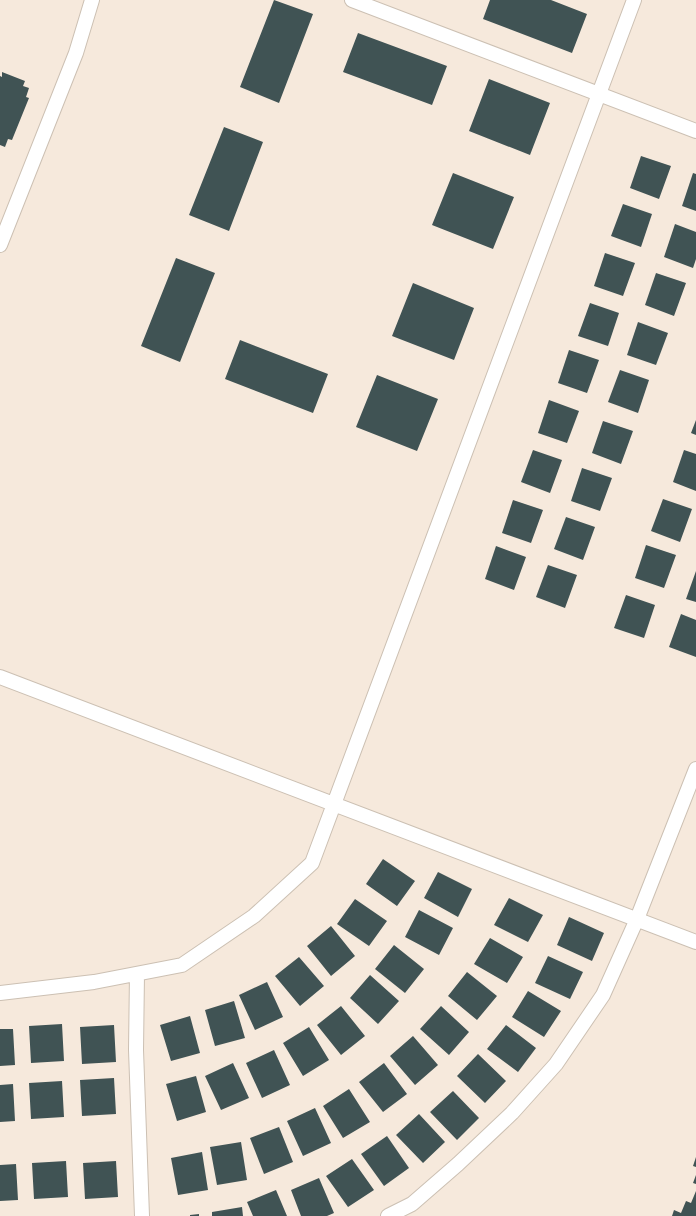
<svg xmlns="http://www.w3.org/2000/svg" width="696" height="1216" font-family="Spectral,serif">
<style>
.building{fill:#405354}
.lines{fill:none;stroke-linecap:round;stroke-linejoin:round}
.street-casing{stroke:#ccc0b3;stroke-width:16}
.street{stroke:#fff;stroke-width:14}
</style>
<rect width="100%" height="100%" fill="#f6e9dc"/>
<path class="building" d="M 274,0 L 313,14 L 279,103 L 240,87 Z
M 490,0 L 551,0 L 587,14 L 572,53 L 483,19 Z
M 358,33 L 447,66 L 432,105 L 343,72 Z
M 2,72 L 25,81 L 23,86 L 29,88 L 26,97 L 29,98 L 12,140 L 8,139 L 5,147 L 0,145 L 0,76 L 2,77 Z
M 489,79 L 550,103 L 530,155 L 469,131 Z
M 224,127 L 263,142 L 229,231 L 189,215 Z
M 641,156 L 671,166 L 659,199 L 630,188 Z
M 453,173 L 514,197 L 493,249 L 432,225 Z
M 693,173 L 696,174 L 696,211 L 682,206 Z
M 623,204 L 652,214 L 641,247 L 611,236 Z
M 675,224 L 696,232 L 696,259 L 693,268 L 664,257 Z
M 605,253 L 635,263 L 623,296 L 594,286 Z
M 176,258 L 215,273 L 180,362 L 141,346 Z
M 656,273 L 686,283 L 674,316 L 645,305 Z
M 413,283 L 474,308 L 454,360 L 392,336 Z
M 590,303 L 619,313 L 608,346 L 578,336 Z
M 638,322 L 668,333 L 656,365 L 627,355 Z
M 240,340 L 328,374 L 313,413 L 225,379 Z
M 569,350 L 599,360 L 587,393 L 558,383 Z
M 620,370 L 649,380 L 638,413 L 608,402 Z
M 377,375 L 438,399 L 417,451 L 356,427 Z
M 549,400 L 579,411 L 567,443 L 538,433 Z
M 696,420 L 696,435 L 691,433 Z
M 603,421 L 633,431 L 621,464 L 592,453 Z
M 533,450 L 562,460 L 550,493 L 521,482 Z
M 684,450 L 696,454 L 696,491 L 673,482 Z
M 582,468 L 612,478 L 600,511 L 571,501 Z
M 663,499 L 692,509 L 680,542 L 651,531 Z
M 513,500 L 543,510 L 531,543 L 502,533 Z
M 566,517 L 595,527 L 583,560 L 554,549 Z
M 646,545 L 676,555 L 664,588 L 635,578 Z
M 496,546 L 526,557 L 514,590 L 485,579 Z
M 548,565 L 577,575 L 565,608 L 536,597 Z
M 696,571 L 696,602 L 686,599 Z
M 626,595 L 655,605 L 644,638 L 614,628 Z
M 681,614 L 696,620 L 696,657 L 669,647 Z
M 383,859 L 415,881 L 397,906 L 366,884 Z
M 438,872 L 472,889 L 458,917 L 424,898 Z
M 509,898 L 543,915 L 528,942 L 494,925 Z
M 355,899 L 387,921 L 369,946 L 337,924 Z
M 419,910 L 453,928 L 439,955 L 405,937 Z
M 569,917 L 604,933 L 592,961 L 557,945 Z
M 331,926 L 355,956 L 331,976 L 307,946 Z
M 490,938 L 523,957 L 507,983 L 474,964 Z
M 394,945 L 424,969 L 405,993 L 375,969 Z
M 548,956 L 583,972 L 570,999 L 535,983 Z
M 299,957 L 324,986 L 300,1006 L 275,976 Z
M 467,972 L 497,996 L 477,1020 L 448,996 Z
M 370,975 L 399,1001 L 378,1024 L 350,998 Z
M 267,982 L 283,1017 L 255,1030 L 239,995 Z
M 528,991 L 561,1011 L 544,1037 L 512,1017 Z
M 234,1001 L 245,1038 L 215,1046 L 205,1010 Z
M 341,1006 L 365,1036 L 341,1055 L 317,1025 Z
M 441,1006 L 469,1032 L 449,1055 L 420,1029 Z
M 190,1016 L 200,1053 L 171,1061 L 160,1025 Z
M 62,1024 L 64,1061 L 31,1063 L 29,1026 Z
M 114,1025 L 116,1062 L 82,1064 L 80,1027 Z
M 506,1025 L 536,1048 L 518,1072 L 487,1049 Z
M 309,1027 L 329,1060 L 303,1076 L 283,1043 Z
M 0,1029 L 13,1029 L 15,1065 L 0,1066 Z
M 413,1036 L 438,1065 L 415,1085 L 390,1056 Z
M 274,1050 L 290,1085 L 262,1098 L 246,1063 Z
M 478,1054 L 506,1081 L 485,1103 L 457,1076 Z
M 233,1063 L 249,1098 L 221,1110 L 205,1076 Z
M 384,1063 L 407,1094 L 383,1112 L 359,1082 Z
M 196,1076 L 206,1112 L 177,1121 L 166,1084 Z
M 114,1078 L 116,1114 L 82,1116 L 80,1080 Z
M 62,1081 L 64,1117 L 31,1119 L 29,1083 Z
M 13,1084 L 15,1121 L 0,1122 L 0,1085 Z
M 349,1089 L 370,1122 L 343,1138 L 323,1106 Z
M 453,1091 L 479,1118 L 457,1140 L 430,1112 Z
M 315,1108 L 331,1143 L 303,1156 L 287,1121 Z
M 419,1114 L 445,1142 L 423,1163 L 396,1135 Z
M 279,1127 L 293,1162 L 264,1174 L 250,1138 Z
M 387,1136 L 409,1168 L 384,1186 L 361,1154 Z
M 241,1142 L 247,1180 L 217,1185 L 210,1147 Z
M 202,1152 L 208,1190 L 178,1195 L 171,1158 Z
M 696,1157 L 696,1167 L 693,1166 Z
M 352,1159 L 374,1190 L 348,1207 L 326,1176 Z
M 66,1161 L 68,1197 L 34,1199 L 32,1163 Z
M 116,1161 L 118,1197 L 85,1199 L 83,1163 Z
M 16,1164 L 18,1200 L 0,1201 L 0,1165 Z
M 696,1175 L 696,1184 L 693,1183 Z
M 319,1178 L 334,1213 L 327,1216 L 301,1216 L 291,1190 Z
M 276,1190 L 287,1216 L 253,1216 L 247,1202 Z
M 696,1191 L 696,1216 L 672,1216 L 674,1210 L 681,1213 L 686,1201 L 691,1203 Z
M 242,1207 L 243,1216 L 212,1216 L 212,1212 Z
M 199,1214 L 199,1216 L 190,1216 L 190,1215 Z"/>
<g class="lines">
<defs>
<path id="street" d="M 352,0 L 696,131
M 0,245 L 76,53 L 92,0
M 0,677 L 696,942
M 137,974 L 136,1050 L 142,1216
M 0,993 L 94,982 L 182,965 L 254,916 L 312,863 L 634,0
M 388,1216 L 412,1204 L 458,1164 L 512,1113 L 556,1064 L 603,995 L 637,919 L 696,769"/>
</defs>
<use href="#street" class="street-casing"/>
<use href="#street" class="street"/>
</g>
</svg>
